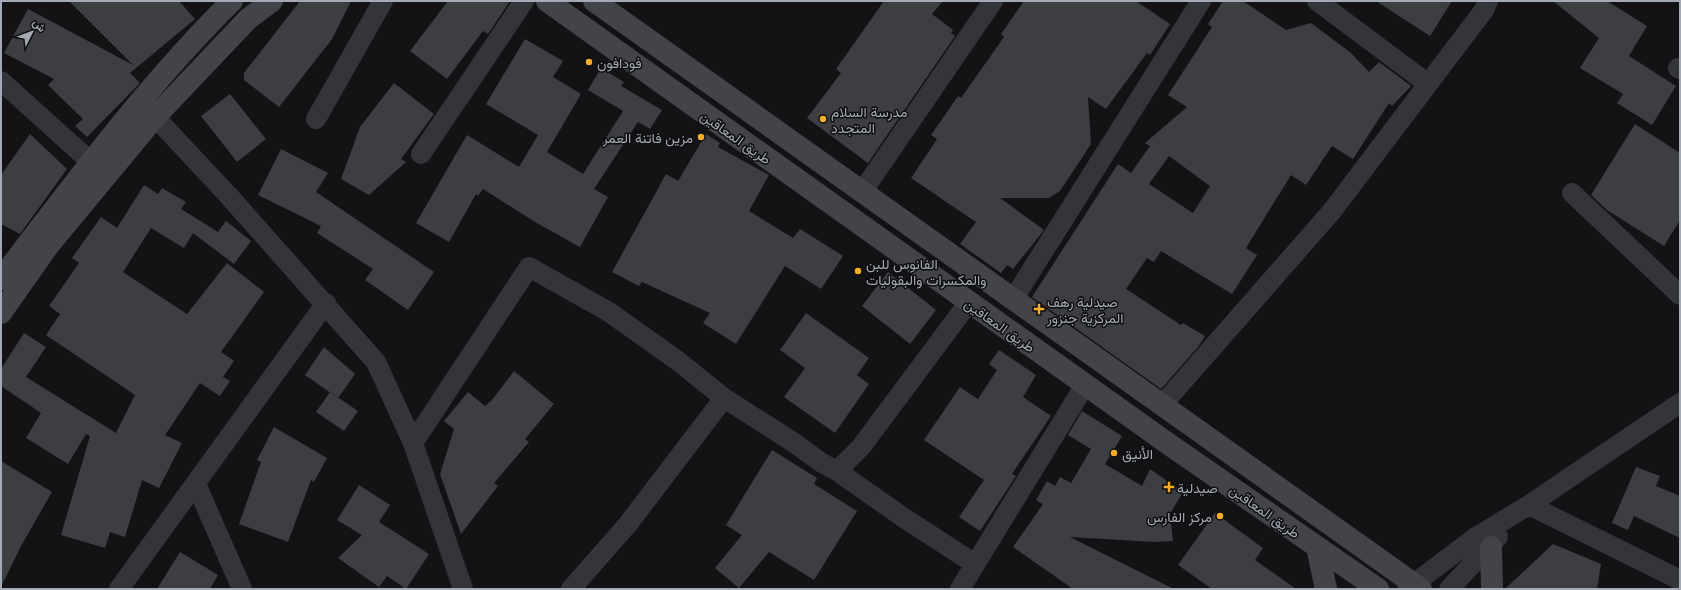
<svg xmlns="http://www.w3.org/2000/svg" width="1681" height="590" font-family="Lato,Vazirmatn,sans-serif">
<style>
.building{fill:#3d3e42;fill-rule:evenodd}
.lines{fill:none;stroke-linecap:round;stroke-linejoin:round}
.street{stroke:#34353a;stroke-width:20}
.secondary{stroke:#42444a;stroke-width:22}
.poi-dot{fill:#f6ae2a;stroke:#0e0e10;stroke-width:1.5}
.labels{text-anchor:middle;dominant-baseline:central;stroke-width:3;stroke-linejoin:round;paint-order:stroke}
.poi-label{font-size:14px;fill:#a4aab5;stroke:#0e0e10;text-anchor:start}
.street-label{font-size:14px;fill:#a4aab5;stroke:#0e0e10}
</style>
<rect width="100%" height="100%" fill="#131315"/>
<path class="building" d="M 69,1 L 179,1 L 195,19 L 130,73 L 140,83 L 87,137 L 75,126 L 83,119 L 48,85 L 54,79 L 4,53 L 28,9 L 133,65 Z
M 300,1 L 351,1 L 332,39 L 279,107 L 244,80 L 244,73 Z
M 448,1 L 510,1 L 488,34 L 483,31 L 447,79 L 410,51 Z
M 884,1 L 943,1 L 932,14 L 953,30 L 951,33 L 955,36 L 868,163 L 807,118 L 841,73 L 836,69 Z
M 1024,1 L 1136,1 L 1170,24 L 1150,55 L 1147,53 L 1106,109 L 1088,97 L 1091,144 L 1060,191 L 1049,198 L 1000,198 L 1044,230 L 1013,269 L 1007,265 L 1001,273 L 960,244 L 976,222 L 911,178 L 937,139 L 931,135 L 958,96 L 961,98 L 1004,37 L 1001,34 Z
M 1223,1 L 1243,1 L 1286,30 L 1311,23 L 1351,53 L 1369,72 L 1379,62 L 1411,86 L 1392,106 L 1389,103 L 1353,159 L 1332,146 L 1306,185 L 1291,175 L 1246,248 L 1257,255 L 1232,294 L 1161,251 L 1154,262 L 1147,258 L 1126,289 L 1181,325 L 1183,323 L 1205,336 L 1198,347 L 1161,389 L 1032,297 L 1118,164 L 1131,173 L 1150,146 L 1145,143 L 1187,107 L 1168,95 L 1212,27 L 1208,24 ZM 1169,156 L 1210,186 L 1193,213 L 1149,184 Z
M 1376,1 L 1452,1 L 1430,36 Z
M 1553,1 L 1607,1 L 1647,26 L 1629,56 L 1676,86 L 1652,125 L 1617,103 L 1623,94 L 1580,68 L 1599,38 Z
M 525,39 L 563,61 L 553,77 L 581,94 L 547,152 L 583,174 L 623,111 L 588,90 L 601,68 L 624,82 L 621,86 L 662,110 L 650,129 L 638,122 L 594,189 L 608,197 L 580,247 L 535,222 L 483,189 L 478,196 L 476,194 L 449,242 L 416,223 L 467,135 L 519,167 L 538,135 L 486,104 Z
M 394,83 L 434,114 L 401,159 L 406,162 L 369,195 L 341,179 L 360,127 Z
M 230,94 L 266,139 L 237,162 L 201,116 Z
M 1635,124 L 1680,153 L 1680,220 L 1664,246 L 1607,210 L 1591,195 Z
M 30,134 L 67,169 L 20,234 L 1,224 L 1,175 Z
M 706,134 L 720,143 L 718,147 L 769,175 L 749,211 L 793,238 L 800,229 L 843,256 L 821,289 L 785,266 L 736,344 L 703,323 L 710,313 L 642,282 L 639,286 L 612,272 L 666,174 L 678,181 Z
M 281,149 L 328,173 L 316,192 L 434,272 L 408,310 L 365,280 L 373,269 L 317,233 L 321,226 L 258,195 Z
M 144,185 L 158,194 L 162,188 L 186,202 L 181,209 L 218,232 L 226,221 L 251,241 L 234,264 L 193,233 L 184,248 L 151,228 L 123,272 L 187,314 L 227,263 L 264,292 L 221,352 L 234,361 L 223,377 L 230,381 L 220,396 L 200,383 L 165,435 L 182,443 L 159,488 L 142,480 L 125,537 L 110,532 L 105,548 L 61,535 L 90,436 L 86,434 L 68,464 L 26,438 L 41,413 L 1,386 L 1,369 L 24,333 L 46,347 L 26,377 L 116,433 L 135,395 L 46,335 L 60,314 L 49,306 L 79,263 L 72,258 L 101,217 L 117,228 Z
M 888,272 L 936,310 L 910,344 L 862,306 Z
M 806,313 L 869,358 L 857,375 L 869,384 L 835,433 L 784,397 L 805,368 L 780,350 Z
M 324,347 L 355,374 L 338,398 L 305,375 Z
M 999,350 L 1036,375 L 1023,397 L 1051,416 L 1012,474 L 1016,476 L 980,531 L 959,517 L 984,480 L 924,440 L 960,387 L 978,399 L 997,370 L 989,364 Z
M 514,371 L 554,404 L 525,439 L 529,442 L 494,483 L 498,486 L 461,534 L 440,474 L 454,429 L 444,421 L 468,392 L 485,406 L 492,400 Z
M 330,392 L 358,411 L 344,431 L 316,412 Z
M 1082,411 L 1122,436 L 1105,464 L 1142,486 L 1150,469 L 1183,492 L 1170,514 L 1173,541 L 1154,542 L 1070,537 L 1174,589 L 1073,589 L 1013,547 L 1043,504 L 1036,500 L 1047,481 L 1055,486 L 1060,477 L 1071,483 L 1091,449 L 1068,435 Z
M 274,427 L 327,458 L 314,482 L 311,480 L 288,542 L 239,524 L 261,462 L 257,460 Z
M 772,450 L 817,478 L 814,484 L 857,511 L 814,580 L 769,552 L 739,588 L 715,568 L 742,535 L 726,525 Z
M 1,461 L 52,492 L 21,546 L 1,587 Z
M 1636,467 L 1660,476 L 1656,486 L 1680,496 L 1680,538 L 1634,516 L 1628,530 L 1612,523 Z
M 359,485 L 390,505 L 379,522 L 429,554 L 406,589 L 387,576 L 379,587 L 338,558 L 362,535 L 337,520 Z
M 1215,513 L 1263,548 L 1255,560 L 1296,589 L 1212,589 L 1178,565 Z
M 1553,544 L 1601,564 L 1597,589 L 1505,589 Z
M 180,552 L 218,575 L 210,589 L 157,589 Z"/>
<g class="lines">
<path class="street" d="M 1317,1 L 1427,83
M 1678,68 L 1680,69
M 1,81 L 91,162
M 155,117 L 228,195 L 376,362 L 413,443 L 463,589
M 316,119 L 383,1
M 421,154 L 524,1
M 862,192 L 993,1
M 1572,193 L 1680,295
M 1014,298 L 1201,1
M 1162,405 L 1332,211 L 1484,10 L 1488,1
M 413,443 L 529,267 L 609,312 L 678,361 L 724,398 L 793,442 L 822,463 L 837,471 L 861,447 L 969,302
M 837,471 L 904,518 L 975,564
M 196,484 L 242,589
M 1529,505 L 1680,580
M 119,589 L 326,303
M 571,589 L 628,524 L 724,398
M 960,589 L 1085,385
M 1407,589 L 1476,537 L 1529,505 L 1680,403
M 1449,589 L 1498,537"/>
<path class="secondary" d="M 547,1 L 1170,445 L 1378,589
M 594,1 L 1421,589
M 1,279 C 74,184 146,86 232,1
M 1,313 L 48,246 L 155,117 L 248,19 L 272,1
M 1317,547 L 1326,589
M 1491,547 L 1492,589"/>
</g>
<g class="poi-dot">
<circle cx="589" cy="62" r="4"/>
<circle cx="823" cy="119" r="4"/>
<circle cx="701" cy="137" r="4"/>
<circle cx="858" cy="271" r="4"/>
<path d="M1037 303h4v4h4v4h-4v4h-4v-4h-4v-4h4z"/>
<circle cx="1114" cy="453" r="4"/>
<path d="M1167 481h4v4h4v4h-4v4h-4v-4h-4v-4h4z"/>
<circle cx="1220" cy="516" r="4"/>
</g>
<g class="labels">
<g class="poi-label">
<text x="597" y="62">فودافون</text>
<text x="831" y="111">مدرسة السلام<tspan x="831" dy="16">المتجدد</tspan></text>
<text x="693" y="137" text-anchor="end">مزين فاتنة العمر</text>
<text x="866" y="263">الفانوس للبن<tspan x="866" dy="16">والمكسرات والبقوليات</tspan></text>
<text x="1047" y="301">صيدلية رهف<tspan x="1047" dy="16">المركزية جنزور</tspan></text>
<text x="1122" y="453">الأنيق</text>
<text x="1177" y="487">صيدلية</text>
<text x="1212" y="516" text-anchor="end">مركز الفارس</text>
</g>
<g class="street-label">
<text transform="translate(736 137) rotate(35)">طريق المعاقين</text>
<text transform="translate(1000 325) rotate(35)">طريق المعاقين</text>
<text transform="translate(1265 511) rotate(35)">طريق المعاقين</text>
</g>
</g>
<rect width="1681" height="590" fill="none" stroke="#a4aab5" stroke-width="4"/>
<g transform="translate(32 32) rotate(48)" stroke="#0e0e10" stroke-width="3" paint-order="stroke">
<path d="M0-3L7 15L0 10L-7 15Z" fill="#a4aab5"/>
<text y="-6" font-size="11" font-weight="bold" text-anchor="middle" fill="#a4aab5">ش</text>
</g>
</svg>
